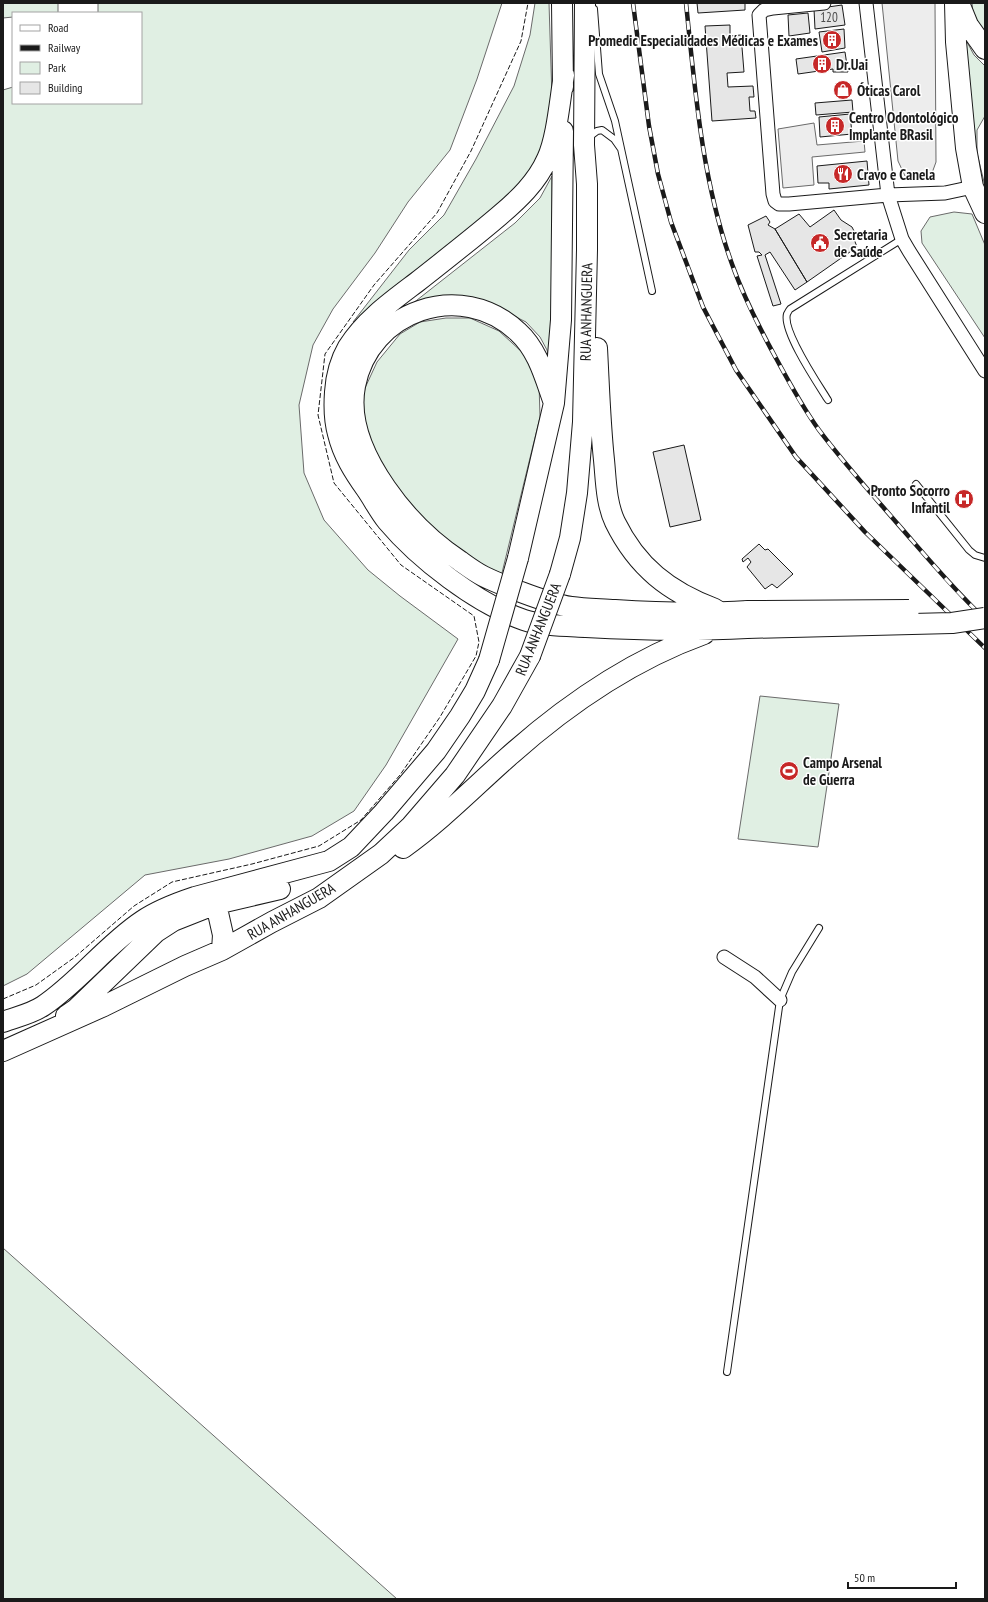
<svg xmlns="http://www.w3.org/2000/svg" width="988" height="1602" font-family="'PT Sans Narrow',sans-serif">
<style>
.green{fill:#e0efe3;stroke:#6a6a6a}
.parking{fill:#ededed;stroke:#6a6a6a}
.building{fill:#e6e6e6;stroke:#1a1a1a}
.lines{fill:none;stroke-linecap:round;stroke-linejoin:round}
.service-casing{stroke:#1a1a1a;stroke-width:8}
.minor-casing{stroke:#1a1a1a;stroke-width:15}
.primary-casing{stroke:#1a1a1a;stroke-width:22}
.service{stroke:#fff;stroke-width:6}
.minor{stroke:#fff;stroke-width:13}
.primary{stroke:#fff;stroke-width:20}
.rail-casing{stroke:#1a1a1a;stroke-width:4.5}
.rail{stroke:#fff;stroke-width:3;stroke-dasharray:9;stroke-linecap:butt}
.primary-bridge-casing{stroke:#1a1a1a;stroke-width:22;stroke-linecap:butt}
.primary-bridge{stroke:#fff;stroke-width:20}
.fence{stroke:#1a1a1a;stroke-width:1;stroke-dasharray:5 2;stroke-linecap:butt}
.labels{text-anchor:middle;dominant-baseline:central;stroke-width:3;stroke-linejoin:round;paint-order:stroke}
.number-label{font-size:13px;fill:#4d4d4d}
.poi-label{font-size:15px;font-weight:bold;fill:#1a1a1a;stroke:#fff;text-anchor:start}
.street-label{font-size:15px;fill:#1a1a1a;stroke:#fff}
</style>
<rect width="100%" height="100%" fill="#fff"/>
<path class="green" d="M 3,3 L 58,3 L 58,13 L 13,13 L 13,17 L 3,18 Z
M 98,3 L 502,3 L 477,79 L 450,150 L 408,202 L 375,253 L 333,309 L 313,345 L 299,405 L 304,473 L 324,520 L 368,570 L 400,596 L 458,639 L 386,765 L 354,811 L 312,836 L 229,859 L 145,875 L 27,974 L 3,986 L 3,90 L 13,87 L 13,103 L 141,103 L 141,13 L 98,13 Z
M 535,3 L 549,3 L 552,99 L 550,131 L 525,183 L 353,322 L 409,250 L 444,215 L 476,159 L 514,86 L 530,35 Z
M 972,3 L 985,3 L 985,37 L 973,13 Z
M 961,31 L 974,55 L 985,66 L 985,116 L 977,130 L 977,153 L 985,186 L 985,199 L 977,183 Z
M 552,176 L 552,346 L 550,363 L 547,350 L 540,337 L 526,322 L 494,306 L 398,315 L 515,223 L 540,198 Z
M 954,212 L 972,214 L 985,245 L 985,338 L 922,243 L 921,231 L 930,217 Z
M 446,318 L 470,318 L 499,331 L 523,353 L 539,383 L 540,417 L 501,577 L 424,526 L 374,457 L 361,410 L 365,388 L 377,362 L 400,334 L 420,322 Z
M 760,696 L 839,704 L 818,847 L 738,839 Z
M 3,1248 L 397,1599 L 3,1599 Z"/>
<path class="parking" d="M 882,3 L 935,3 L 936,162 L 932,173 L 921,178 L 905,176 L 898,161 Z
M 814,123 L 817,145 L 864,141 L 865,152 L 812,157 L 814,185 L 783,188 L 778,129 Z"/>
<path class="building" d="M 697,3 L 745,3 L 745,10 L 698,13 Z
M 842,5 L 845,25 L 815,29 L 814,9 Z
M 808,13 L 810,33 L 789,36 L 788,15 Z
M 730,25 L 730,36 L 741,35 L 744,72 L 727,73 L 728,87 L 753,86 L 754,97 L 749,97 L 750,111 L 755,111 L 756,118 L 712,121 L 705,26 Z
M 844,29 L 845,48 L 822,52 L 819,32 Z
M 845,52 L 848,72 L 833,72 L 833,69 L 798,74 L 796,59 Z
M 852,100 L 853,112 L 816,115 L 815,103 Z
M 850,114 L 852,134 L 820,137 L 819,117 Z
M 867,161 L 869,185 L 829,189 L 829,183 L 818,183 L 817,166 Z
M 834,210 L 841,220 L 852,227 L 855,233 L 854,239 L 857,247 L 807,282 L 775,229 L 799,214 L 810,227 Z
M 766,216 L 770,222 L 768,225 L 775,229 L 807,282 L 795,290 L 770,252 L 765,255 L 781,304 L 773,306 L 757,256 L 762,255 L 759,252 L 755,252 L 748,225 Z
M 684,445 L 701,520 L 670,527 L 653,452 Z
M 759,544 L 765,550 L 768,549 L 793,574 L 777,588 L 772,584 L 765,589 L 747,567 L 751,562 L 748,558 L 743,562 L 742,559 Z"/>
<g class="lines">
<defs>
<path id="service" d="M 594,9 L 599,74 L 615,121 L 652,291
M 589,137 L 597,131 L 602,130 L 614,139 L 621,149
M 828,400 C 818,384 782,331 787,314 C 788,312 789,310 790,309 L 902,239
M 916,484 L 969,550 L 975,555 L 985,558
M 727,1372 L 780,1000 L 792,972 L 819,928"/>
<path id="minor" d="M 824,3 L 773,8 L 764,10 L 759,15 L 773,194 L 775,201 L 779,204 L 789,204 L 888,195 L 945,193 L 973,187
M 866,3 L 888,195 L 902,239 L 909,251 L 985,371
M 724,957 L 755,977 L 780,1000"/>
<path id="primary" d="M 562,3 L 563,87
M 955,3 L 956,42 L 966,148 L 973,187 L 985,213
M 959,3 L 968,25 L 985,49
M 564,75 C 560,98 557,138 547,159 C 537,182 518,200 499,216 C 472,239 445,260 417,282 C 392,301 365,320 348,347 C 340,361 336,376 335,392 C 334,406 334,420 338,434 C 343,455 354,472 366,489 C 373,499 379,511 387,521 C 419,559 477,604 524,620 C 541,626 568,626 586,627 C 639,630 694,631 747,628
M 597,348 C 599,385 600,422 604,460 C 606,480 606,503 615,522 C 637,567 669,592 715,609
M 554,403 C 545,378 538,350 518,332 C 461,278 369,311 355,386 C 348,423 365,458 386,488 C 406,517 430,541 460,561 C 467,566 475,572 483,576 C 493,581 503,585 513,589 C 532,596 551,604 571,607 C 585,609 601,609 615,610 C 660,613 704,614 748,611
M 518,558 L 554,403 L 561,320 L 563,131
M 560,574 L 570,538 L 577,493 L 583,422 L 587,250 L 587,184 L 584,145 L 585,3
M 403,848 C 441,821 473,788 508,757 C 565,706 632,660 704,634
M 205,899 L 216,904 L 223,935 L 222,950
M 66,1016 L 76,1009 L 156,932 L 173,921 L 216,904 L 280,889
M 3,1022 C 16,1017 31,1014 43,1006 C 79,982 106,945 142,921 C 158,910 177,903 195,897 L 329,861 L 351,847 L 384,812 L 436,751 L 460,716 L 475,691 L 489,660
M 3,1051 L 104,1006 L 185,966 L 222,950 L 272,922 L 319,898 L 381,854 L 411,826 L 455,775 L 502,706 L 530,656"/>
</defs>
<use href="#service" class="service-casing"/>
<use href="#minor" class="minor-casing"/>
<use href="#primary" class="primary-casing"/>
<use href="#service" class="service"/>
<use href="#minor" class="minor"/>
<use href="#primary" class="primary"/>
<defs>
<path id="rail" d="M 633,3 L 649,126 L 658,174 L 671,222 L 703,307 L 736,370 L 796,457 L 865,532 L 985,648
M 686,3 C 695,90 702,181 732,264 C 744,298 760,329 777,360 C 790,384 803,408 819,430 C 843,462 870,492 896,522 C 925,555 953,589 985,619"/>
</defs>
<use href="#rail" class="rail-casing"/>
<use href="#rail" class="rail"/>
<defs>
<path id="primary-bridge" d="M 748,611 L 909,610
M 747,628 L 952,623 L 985,618
M 530,656 L 560,574
M 489,660 L 518,558"/>
</defs>
<use href="#primary-bridge" class="primary-bridge-casing"/>
<use href="#primary-bridge" class="primary-bridge"/>
<path class="fence" d="M 3,999 L 36,985 L 75,957 L 134,906 L 172,882 L 252,864 L 319,846 L 361,820 L 400,775 L 440,717 L 476,656 L 479,642 L 474,616 L 401,565 L 334,483 L 318,415 L 325,354 L 374,285 L 437,213 L 471,151 L 521,41 L 528,3"/>
</g>
<defs>
<symbol id="building-disc" viewBox="-11 -11 22 22"><circle r="9.5" fill="#c62828" stroke="#fff"/><path d="M-4-6H4V6H1V3H-1V6H-4ZM-2.5-4.3h1.7v1.8h-1.7ZM.8-4.3h1.7v1.8H.8ZM-2.5-1h1.7V.8h-1.7ZM.8-1h1.7V.8H.8Z" fill="#fff"/></symbol>
<symbol id="shop-disc" viewBox="-11 -11 22 22"><circle r="9.5" fill="#c62828" stroke="#fff"/><path d="M-5-2.5h2.3a2.7 3.5 0 0 1 5.4 0H5L5.5 6h-11ZM-1.5-2.5h3a1.5 2.3 0 0 0-3 0Z" fill="#fff"/></symbol>
<symbol id="restaurant-disc" viewBox="-11 -11 22 22"><circle r="9.5" fill="#c62828" stroke="#fff"/><path d="M-5-6h1v4h1v-4h1v4h1v-4h1v5L-1.5 .5V6h-2V.5L-5-1ZM5-6V6H3V1.5H1.5Q1.5-4 5-6Z" fill="#fff"/></symbol>
<symbol id="civic-disc" viewBox="-11 -11 22 22"><circle r="9.5" fill="#c62828" stroke="#fff"/><path d="M-.6-6.5H3V-4.5H.6V-3L4-1V1h2V6H-6V1h2V-1L-.6-3ZM-1.2 2.5V6h2.4V2.5Z" fill="#fff"/></symbol>
<symbol id="hospital-disc" viewBox="-11 -11 22 22"><circle r="9.5" fill="#c62828" stroke="#fff"/><path d="M-5-5h3v3.5h4V-5h3V5h-3V1.5h-4V5h-3Z" fill="#fff"/></symbol>
<symbol id="stadium-disc" viewBox="-11 -11 22 22"><circle r="9.5" fill="#c62828" stroke="#fff"/><path d="M0-5a6.5 5 0 1 0 0 10a6.5 5 0 1 0 0-10ZM-3.5-1.8h7v3.6h-7Z" fill="#fff"/></symbol>
</defs>
<g fill-rule="evenodd">
<use href="#building-disc" x="821" y="29" width="22" height="22"/>
<use href="#building-disc" x="811" y="53" width="22" height="22"/>
<use href="#shop-disc" x="832" y="79" width="22" height="22"/>
<use href="#building-disc" x="824" y="115" width="22" height="22"/>
<use href="#restaurant-disc" x="832" y="163" width="22" height="22"/>
<use href="#civic-disc" x="809" y="232" width="22" height="22"/>
<use href="#hospital-disc" x="953" y="488" width="22" height="22"/>
<use href="#stadium-disc" x="778" y="760" width="22" height="22"/>
</g>
<g class="labels">
<g class="number-label">
<text x="829" y="17">120</text>
</g>
<g class="poi-label">
<text x="818" y="40" text-anchor="end">Promedic Especialidades Médicas e Exames</text>
<text x="836" y="64">Dr.Uai</text>
<text x="857" y="90">Óticas Carol</text>
<text x="849" y="117">Centro Odontológico<tspan x="849" dy="17">Implante BRasil</tspan></text>
<text x="857" y="174">Cravo e Canela</text>
<text x="834" y="234">Secretaria<tspan x="834" dy="17">de Saúde</tspan></text>
<text x="950" y="490" text-anchor="end">Pronto Socorro<tspan x="950" dy="17">Infantil</tspan></text>
<text x="803" y="762">Campo Arsenal<tspan x="803" dy="17">de Guerra</tspan></text>
</g>
<g class="street-label">
<text transform="translate(586 312) rotate(-89)">RUA ANHANGUERA</text>
<text transform="translate(538 629) rotate(-68)">RUA ANHANGUERA</text>
<text transform="translate(291 911) rotate(-30)">RUA ANHANGUERA</text>
</g>
</g>
<rect width="988" height="1602" fill="none" stroke="#1a1a1a" stroke-width="8"/>
<rect x="12" y="12" width="130" height="92" fill="#ffffff" stroke="#a3a3a3"/>
<rect x="20" y="25" width="20" height="6" fill="#ffffff" stroke="#a3a3a3"/>
<text x="48" y="32" font-size="12" fill="#1a1a1a">Road</text>
<rect x="20" y="45" width="20" height="6" fill="#1a1a1a" stroke="#a3a3a3"/>
<text x="48" y="52" font-size="12" fill="#1a1a1a">Railway</text>
<rect x="20" y="62" width="20" height="12" fill="#e0efe3" stroke="#a3a3a3"/>
<text x="48" y="72" font-size="12" fill="#1a1a1a">Park</text>
<rect x="20" y="82" width="20" height="12" fill="#e6e6e6" stroke="#a3a3a3"/>
<text x="48" y="92" font-size="12" fill="#1a1a1a">Building</text>
<path d="M848 1582v6h108v-6" fill="none" stroke="#1a1a1a" stroke-width="2"/>
<text x="854" y="1582" font-size="12" fill="#1a1a1a" stroke="#ffffff" stroke-width="3" paint-order="stroke">50 m</text>
</svg>
